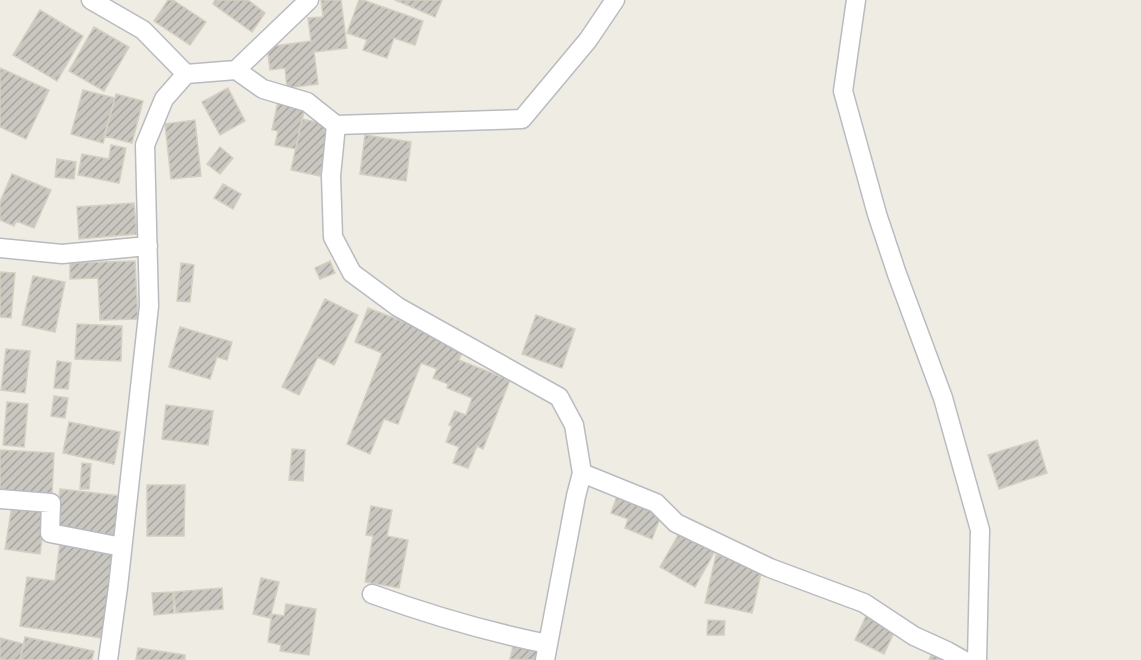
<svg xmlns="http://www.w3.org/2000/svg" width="1141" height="660" font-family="'Exo 2',sans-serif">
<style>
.building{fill:url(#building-hatch);stroke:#d4cfc1;stroke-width:1.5}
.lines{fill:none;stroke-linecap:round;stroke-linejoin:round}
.minor-casing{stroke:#b8bbc0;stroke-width:21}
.minor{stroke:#fff;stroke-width:18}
</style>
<defs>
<pattern id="building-hatch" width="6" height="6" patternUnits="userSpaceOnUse" patternTransform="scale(1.5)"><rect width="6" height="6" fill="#cac7c0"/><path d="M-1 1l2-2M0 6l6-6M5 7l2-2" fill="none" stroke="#a7a5a0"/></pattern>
</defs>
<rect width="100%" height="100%" fill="#efede3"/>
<path class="building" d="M 168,0 L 173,0 L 206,22 L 190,45 L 154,21 Z
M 215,0 L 248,0 L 265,13 L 252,32 L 213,4 Z
M 321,0 L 341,0 L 347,48 L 314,52 L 318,84 L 287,88 L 285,68 L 270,70 L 267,47 L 311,41 L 308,18 L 323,17 Z
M 359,0 L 363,0 L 423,21 L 415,45 L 394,38 L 387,58 L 363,50 L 367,40 L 347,33 Z
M 395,0 L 442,0 L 435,17 Z
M 40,10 L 83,36 L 57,81 L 13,55 Z
M 94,27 L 129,47 L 104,91 L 69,71 Z
M 0,68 L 49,90 L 26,139 L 0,127 Z
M 228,88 L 245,121 L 220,135 L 202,102 Z
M 83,90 L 115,98 L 103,143 L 71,134 Z
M 116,94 L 143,101 L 132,143 L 104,136 Z
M 278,101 L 305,106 L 296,149 L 275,145 L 278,131 L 272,130 Z
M 302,119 L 331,125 L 320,176 L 291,170 Z
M 195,120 L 201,176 L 171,179 L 165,124 Z
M 365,135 L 411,142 L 406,181 L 360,174 Z
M 111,145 L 126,148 L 119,183 L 78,175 L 82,154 L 109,159 Z
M 220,147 L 233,158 L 220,174 L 207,164 Z
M 57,159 L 76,162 L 74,179 L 55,177 Z
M 12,174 L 51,190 L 34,228 L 16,221 L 14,226 L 0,220 L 0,202 Z
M 223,184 L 241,194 L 233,209 L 214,198 Z
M 134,203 L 137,234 L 79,239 L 77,207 Z
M 135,261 L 138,319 L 100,320 L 98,278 L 70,279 L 70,263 Z
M 330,261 L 335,273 L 320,279 L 315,268 Z
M 181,263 L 194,265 L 190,302 L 177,301 Z
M 0,272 L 15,273 L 11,318 L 0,317 Z
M 33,276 L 65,282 L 55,332 L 22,325 Z
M 325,299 L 358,315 L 334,365 L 318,357 L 299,395 L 282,387 Z
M 368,308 L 465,345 L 459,360 L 510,380 L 483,449 L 477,446 L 468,468 L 453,463 L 459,447 L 446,442 L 452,426 L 449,425 L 455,411 L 466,415 L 472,398 L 447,388 L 448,384 L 433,378 L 437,369 L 421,363 L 398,424 L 384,419 L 370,454 L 347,444 L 382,353 L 355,342 Z
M 536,315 L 575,329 L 562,368 L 522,354 Z
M 77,324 L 122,326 L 121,361 L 75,359 Z
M 180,327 L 232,342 L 227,360 L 217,357 L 210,379 L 169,367 Z
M 6,349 L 30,351 L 25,393 L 1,390 Z
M 57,361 L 71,363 L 68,389 L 54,388 Z
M 54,396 L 68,398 L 65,418 L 51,416 Z
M 7,402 L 28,404 L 24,447 L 3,445 Z
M 166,405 L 213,411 L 208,445 L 162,439 Z
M 69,422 L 120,432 L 114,464 L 63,453 Z
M 1037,440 L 1047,473 L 999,489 L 988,455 Z
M 292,449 L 305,450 L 303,481 L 289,480 Z
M 0,450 L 54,453 L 52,494 L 0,491 Z
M 82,463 L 91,464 L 89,489 L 80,489 Z
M 147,485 L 185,485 L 184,536 L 147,536 Z
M 60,489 L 121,496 L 116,536 L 56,529 Z
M 617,496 L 662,513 L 652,539 L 625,528 L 628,519 L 611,513 Z
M 12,506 L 46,511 L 40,554 L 5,549 Z
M 371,506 L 392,510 L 387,536 L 408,540 L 399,588 L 365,582 L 373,536 L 366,535 Z
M 680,532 L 715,551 L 695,587 L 660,567 Z
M 60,543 L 115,552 L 101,638 L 20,626 L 27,577 L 55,581 Z
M 716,555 L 763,565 L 752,613 L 705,603 Z
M 261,578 L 279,582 L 270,618 L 253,614 Z
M 222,588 L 223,609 L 176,613 L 174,592 Z
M 173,592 L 174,613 L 154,615 L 152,593 Z
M 286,604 L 316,609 L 309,655 L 280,651 L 281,645 L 268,642 L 272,614 L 284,616 Z
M 867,614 L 896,628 L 884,654 L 855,640 Z
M 708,620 L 725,621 L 724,635 L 707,635 Z
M 25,637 L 94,651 L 92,660 L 20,660 Z
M 0,638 L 24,644 L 20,660 L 0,660 Z
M 514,642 L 541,648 L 538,660 L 510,659 Z
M 138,648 L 185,655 L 185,660 L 136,660 Z
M 932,653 L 948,660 L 929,660 Z"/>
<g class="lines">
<defs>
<path id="minor" d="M 91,0 L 143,30 L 186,74
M 856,0 L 843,91 L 877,214 L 897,274 L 943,398 L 980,530 L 977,660
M 236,70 L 263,89 L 307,102 L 336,125 L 331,176 L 333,237 L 352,273 L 398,307 L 559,397 L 574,425 L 582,473 L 656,503 L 676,523 L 770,568 L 864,603 L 914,636 L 947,651 L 963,660
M 336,125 L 522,119 L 588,40 L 615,0
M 0,248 L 62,254 L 148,246
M 0,499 L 51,503 L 50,533 L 122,547
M 372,594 C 430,615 488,632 548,644
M 108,660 L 118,587 L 149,306 L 145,145 L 164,99 L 186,74 L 236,70 L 309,0
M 545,660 L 576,496 L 582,473"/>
</defs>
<use href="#minor" class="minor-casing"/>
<use href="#minor" class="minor"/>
</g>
</svg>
